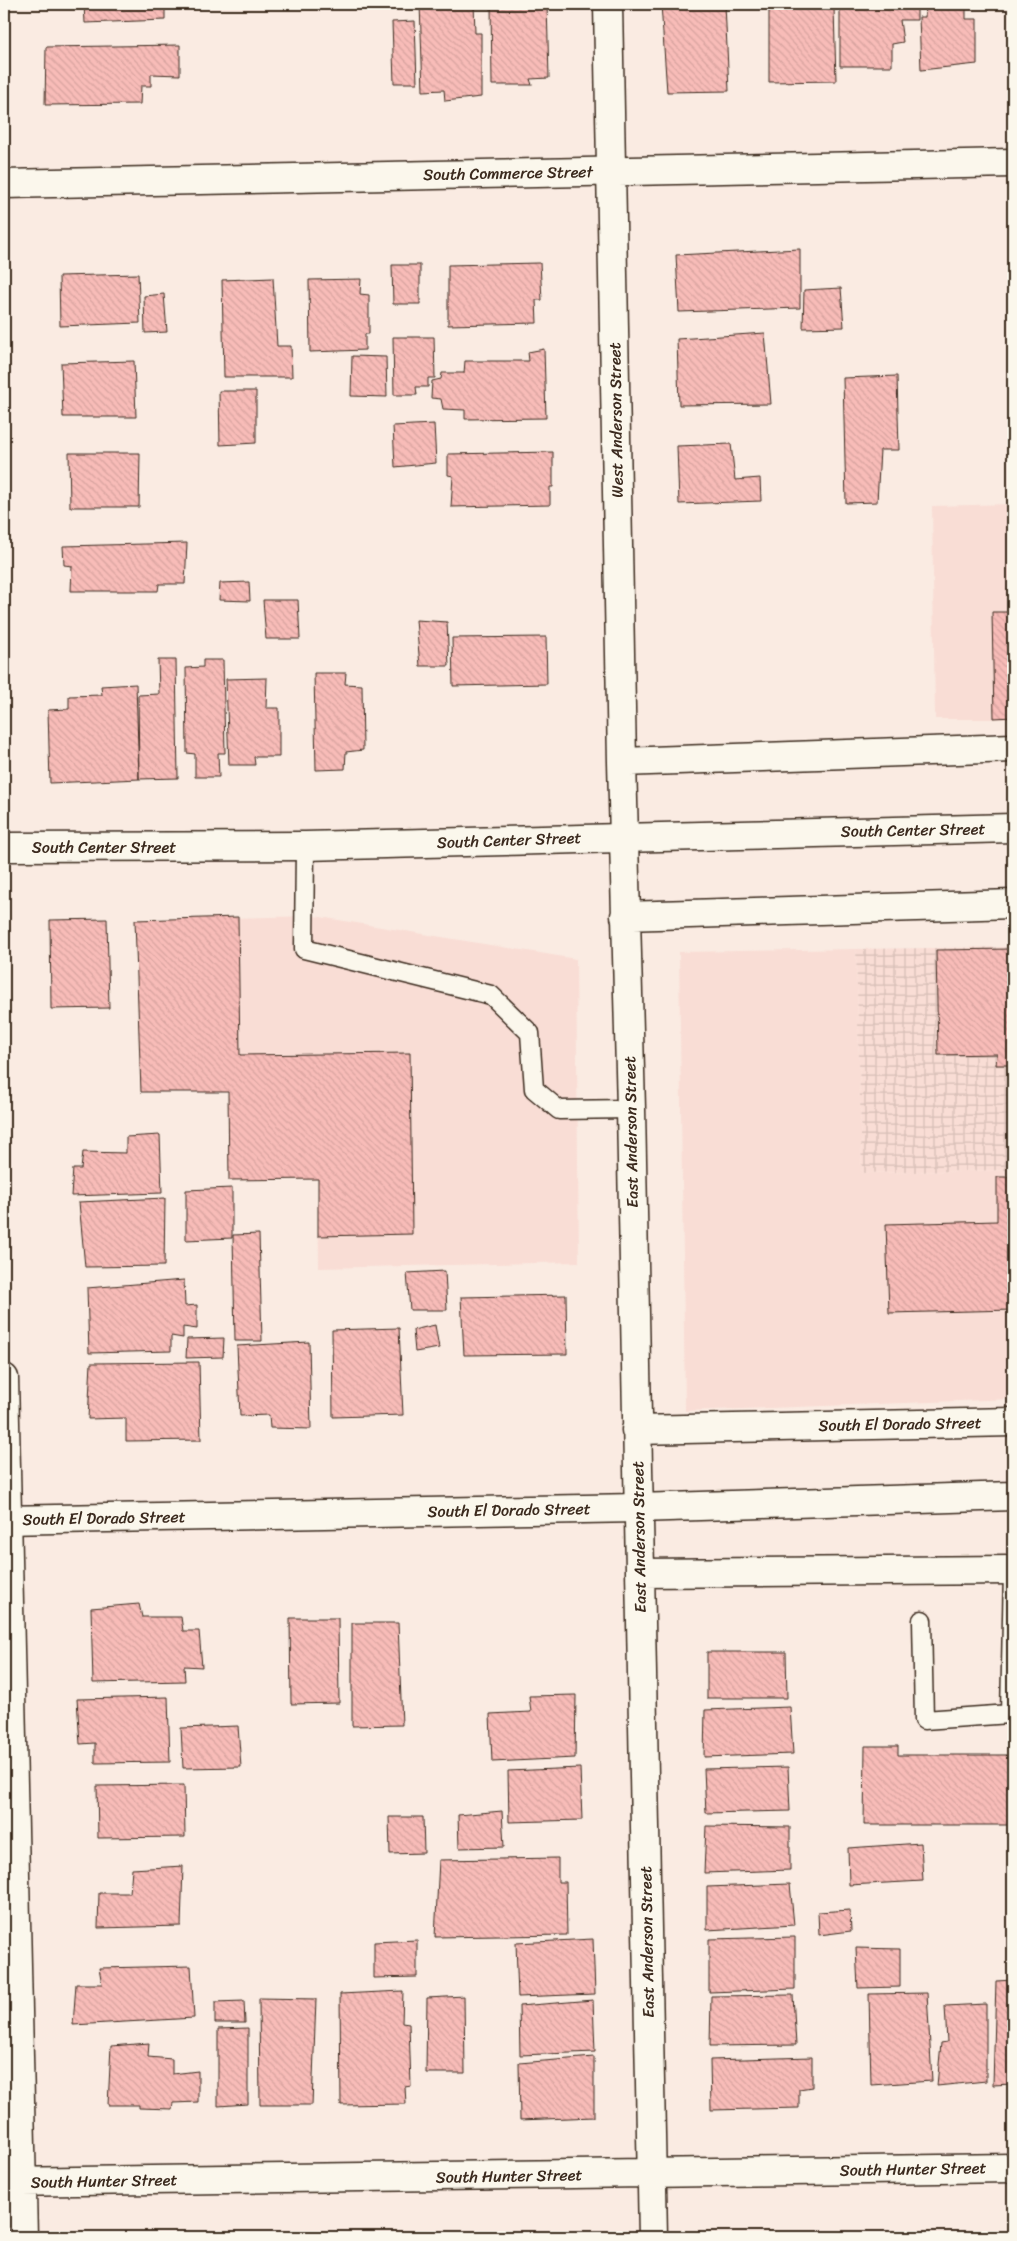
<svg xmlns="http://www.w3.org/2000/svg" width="1017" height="2241" font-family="Sriracha,sans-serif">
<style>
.built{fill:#f9ddd5}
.industrial{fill:url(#industrial-grid)}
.building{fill:url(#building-back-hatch);stroke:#3b2a1e}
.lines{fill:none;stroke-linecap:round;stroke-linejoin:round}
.service-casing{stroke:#3b2a1e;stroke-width:21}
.minor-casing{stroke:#3b2a1e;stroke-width:31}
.secondary-casing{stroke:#3b2a1e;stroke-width:31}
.service{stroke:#fbf7ec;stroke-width:18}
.minor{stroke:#fbf7ec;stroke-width:28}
.secondary{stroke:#fbf7ec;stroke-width:28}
.labels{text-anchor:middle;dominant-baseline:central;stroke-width:4.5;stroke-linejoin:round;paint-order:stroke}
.street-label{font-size:16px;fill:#3b2a1e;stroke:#fbf7ec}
</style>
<defs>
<pattern id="industrial-grid" width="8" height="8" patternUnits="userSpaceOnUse" patternTransform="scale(1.25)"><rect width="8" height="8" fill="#f9ddd5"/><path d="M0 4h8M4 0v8" fill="none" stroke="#d6beb6"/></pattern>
<pattern id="building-back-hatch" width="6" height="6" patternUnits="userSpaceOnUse" patternTransform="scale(1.25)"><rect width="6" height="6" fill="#f8bcb8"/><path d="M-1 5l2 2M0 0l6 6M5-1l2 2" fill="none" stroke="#d6a29e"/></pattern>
</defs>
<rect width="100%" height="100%" fill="#faebe2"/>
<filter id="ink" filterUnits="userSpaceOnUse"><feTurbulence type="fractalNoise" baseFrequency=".02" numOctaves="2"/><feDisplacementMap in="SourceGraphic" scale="10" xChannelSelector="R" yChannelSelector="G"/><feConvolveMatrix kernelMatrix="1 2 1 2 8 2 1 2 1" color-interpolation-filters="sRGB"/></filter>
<g filter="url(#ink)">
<path class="built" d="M 1013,504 L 1013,719 L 935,719 L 932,506 Z
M 314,916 L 576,959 L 579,1262 L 319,1268 L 318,1179 L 229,1180 L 228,1092 L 141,1092 L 135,920 Z
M 856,949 L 862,1173 L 1013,1170 L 1013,1399 L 685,1411 L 679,952 Z"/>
<path class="industrial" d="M 1013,947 L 1013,1170 L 862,1173 L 856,949 Z"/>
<path class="building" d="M 84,4 L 165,4 L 165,20 L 85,23 Z
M 420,4 L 474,4 L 475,33 L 481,33 L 481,97 L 445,101 L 444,90 L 423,91 Z
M 491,4 L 547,4 L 549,78 L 530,79 L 532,85 L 492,85 Z
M 661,4 L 725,4 L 729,91 L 667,92 Z
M 840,4 L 917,4 L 917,20 L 900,20 L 903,42 L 892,44 L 892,66 L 840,66 Z
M 926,4 L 966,4 L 966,19 L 977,19 L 977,64 L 921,70 L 919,17 L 925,17 Z
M 834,8 L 836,81 L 769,82 L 769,10 Z
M 415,21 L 417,83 L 394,83 L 392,22 Z
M 180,45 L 180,75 L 151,74 L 151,86 L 141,86 L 140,104 L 45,105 L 46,47 Z
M 800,249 L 800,308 L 679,312 L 676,255 Z
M 540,263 L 542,300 L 536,300 L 537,323 L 448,325 L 448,265 Z
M 392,265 L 420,265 L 420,304 L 393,304 Z
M 138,274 L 140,323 L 60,326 L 59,276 Z
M 273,278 L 277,346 L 291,346 L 292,377 L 224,377 L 222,280 Z
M 361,279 L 360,294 L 369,295 L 369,334 L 365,334 L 365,350 L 310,352 L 309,280 Z
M 841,288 L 844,327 L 803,328 L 804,290 Z
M 164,294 L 167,332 L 145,333 L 144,296 Z
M 765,333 L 771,404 L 679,405 L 677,339 Z
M 393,337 L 434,337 L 435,378 L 428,378 L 428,387 L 416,387 L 417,395 L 394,395 Z
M 544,349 L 546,418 L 465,419 L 465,410 L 443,409 L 441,399 L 431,398 L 432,381 L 441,379 L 442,373 L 464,373 L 465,361 L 529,361 L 528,352 Z
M 352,356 L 386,357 L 387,397 L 351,396 Z
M 134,361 L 136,417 L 63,417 L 61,363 Z
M 897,376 L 899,450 L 880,450 L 877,502 L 846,503 L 843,378 Z
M 219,391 L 256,391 L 256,443 L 220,445 Z
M 434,424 L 436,463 L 395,467 L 393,426 Z
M 731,444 L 735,480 L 760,478 L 761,501 L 679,504 L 677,446 Z
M 553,452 L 553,487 L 550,487 L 550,505 L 451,507 L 453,476 L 448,475 L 448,454 Z
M 69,453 L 140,453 L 139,507 L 70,507 Z
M 187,543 L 185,584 L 159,584 L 158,591 L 71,591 L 72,566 L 64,565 L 63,546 Z
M 249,582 L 250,601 L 219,600 L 220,583 Z
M 263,600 L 298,600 L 300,639 L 266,639 Z
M 992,612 L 1013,612 L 1013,717 L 994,718 Z
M 416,620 L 447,622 L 449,666 L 420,666 Z
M 546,637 L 547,684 L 453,686 L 452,638 Z
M 158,660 L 176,660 L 178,778 L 139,779 L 138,695 L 159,694 Z
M 203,660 L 223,660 L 225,753 L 218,753 L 219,777 L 195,777 L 195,754 L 187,753 L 186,668 L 203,667 Z
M 314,673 L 346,673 L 345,684 L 362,685 L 363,750 L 346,752 L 345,769 L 316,770 Z
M 267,678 L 266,708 L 279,708 L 279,757 L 254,757 L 255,765 L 229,765 L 226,679 Z
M 136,684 L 139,779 L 50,783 L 48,710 L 69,709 L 69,696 L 102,695 L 101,686 Z
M 238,917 L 240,1055 L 410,1053 L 412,1234 L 318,1236 L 318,1179 L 229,1180 L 228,1092 L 141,1092 L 135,920 Z
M 107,919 L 109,1008 L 51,1009 L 50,920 Z
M 1013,949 L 1013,1065 L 996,1065 L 997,1054 L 938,1055 L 936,950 Z
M 160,1135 L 162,1193 L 71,1196 L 73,1169 L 81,1169 L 83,1152 L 126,1153 L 126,1137 Z
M 997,1177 L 1013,1177 L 1013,1310 L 889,1313 L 886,1224 L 997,1221 Z
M 232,1188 L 232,1238 L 186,1240 L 186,1190 Z
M 165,1198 L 164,1266 L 85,1267 L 79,1202 Z
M 259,1234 L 262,1341 L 235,1341 L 233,1235 Z
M 445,1271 L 447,1310 L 410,1310 L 407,1273 Z
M 184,1280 L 185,1306 L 197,1305 L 197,1329 L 183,1327 L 183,1338 L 171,1336 L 171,1351 L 89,1353 L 87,1288 Z
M 566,1295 L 567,1354 L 464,1355 L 461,1297 Z
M 435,1325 L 439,1348 L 415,1352 L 413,1330 Z
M 399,1328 L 403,1415 L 333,1417 L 332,1330 Z
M 224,1338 L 223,1357 L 186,1358 L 187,1339 Z
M 309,1342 L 311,1429 L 270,1428 L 269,1415 L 240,1416 L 237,1346 Z
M 199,1362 L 201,1440 L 126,1441 L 126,1418 L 88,1419 L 91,1363 Z
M 139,1604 L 142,1617 L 181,1617 L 183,1631 L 199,1631 L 202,1667 L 184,1666 L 185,1681 L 93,1683 L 91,1608 Z
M 290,1618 L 338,1618 L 339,1703 L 291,1704 Z
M 352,1623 L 398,1623 L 402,1725 L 352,1726 Z
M 707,1652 L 786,1652 L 787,1698 L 707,1698 Z
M 576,1695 L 575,1758 L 492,1762 L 490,1714 L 531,1712 L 529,1696 Z
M 168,1697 L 170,1762 L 95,1763 L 95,1743 L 80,1744 L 77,1699 Z
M 790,1707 L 793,1754 L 704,1757 L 705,1710 Z
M 238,1726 L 241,1767 L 183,1768 L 181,1728 Z
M 865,1746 L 898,1746 L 898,1755 L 1013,1755 L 1013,1825 L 864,1825 Z
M 788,1767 L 790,1811 L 706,1813 L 704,1769 Z
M 580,1768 L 582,1820 L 509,1822 L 508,1771 Z
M 184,1785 L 185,1837 L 98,1838 L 97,1786 Z
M 502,1811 L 504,1847 L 459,1848 L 458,1815 Z
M 389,1817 L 423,1817 L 424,1853 L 390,1854 Z
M 706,1826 L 790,1827 L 790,1870 L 704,1873 Z
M 921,1843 L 923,1881 L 849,1885 L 848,1848 Z
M 558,1858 L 558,1882 L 566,1882 L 567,1935 L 435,1937 L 439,1860 Z
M 183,1866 L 181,1926 L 98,1928 L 99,1893 L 130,1893 L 132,1869 Z
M 790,1884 L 794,1925 L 707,1930 L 707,1887 Z
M 850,1910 L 851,1931 L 819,1935 L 818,1912 Z
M 795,1937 L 795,1989 L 709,1992 L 709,1939 Z
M 593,1939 L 595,1994 L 518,1997 L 516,1943 Z
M 417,1940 L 417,1977 L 374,1978 L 374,1942 Z
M 856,1948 L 900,1949 L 900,1987 L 858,1988 Z
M 191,1966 L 194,2018 L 73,2025 L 76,1984 L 102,1984 L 99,1968 Z
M 1013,1980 L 1013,2084 L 993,2085 L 996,1981 Z
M 403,1991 L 402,2023 L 409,2024 L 411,2086 L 405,2087 L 406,2104 L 341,2105 L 340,1994 Z
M 927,1993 L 932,2081 L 871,2085 L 869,1994 Z
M 793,1995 L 796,2045 L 710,2046 L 711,1996 Z
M 464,1996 L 465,2073 L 426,2073 L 427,1998 Z
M 259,1998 L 316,1999 L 312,2105 L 260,2105 Z
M 593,2000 L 595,2052 L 520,2055 L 519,2006 Z
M 244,2001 L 245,2023 L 215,2023 L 215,2002 Z
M 986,2004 L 986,2081 L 937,2086 L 941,2043 L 947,2042 L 945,2006 Z
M 248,2028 L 248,2104 L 218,2106 L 218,2029 Z
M 149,2043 L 148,2057 L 172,2059 L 172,2074 L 198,2071 L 198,2102 L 173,2103 L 172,2109 L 139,2108 L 139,2105 L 108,2105 L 111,2046 Z
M 594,2057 L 594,2117 L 520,2120 L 519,2063 Z
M 812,2057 L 812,2087 L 799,2089 L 799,2108 L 711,2110 L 710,2060 Z"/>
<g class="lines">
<defs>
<path id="service" d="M 305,846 L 304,949 L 491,995 L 530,1033 L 534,1089 L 559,1110 L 631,1109
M 922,1620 L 924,1720 L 1010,1714 L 1013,1570"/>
<path id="minor" d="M 608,4 L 622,762 L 631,1109 L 653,2237
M 4,184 L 1013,163
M 622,762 L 1013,748
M 625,916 L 1013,904
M 4,1378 L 23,2237
M 636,1430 L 1013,1422
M 640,1573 L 1013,1570
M 4,2182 L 1013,2168"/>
<path id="secondary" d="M 4,847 L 305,846 L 1013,828
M 4,1520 L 638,1508 L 1013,1496"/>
</defs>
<use href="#service" class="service-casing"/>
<use href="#minor" class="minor-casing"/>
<use href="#secondary" class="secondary-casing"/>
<use href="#service" class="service"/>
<use href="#minor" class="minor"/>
<use href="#secondary" class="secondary"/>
</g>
</g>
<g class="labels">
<g class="street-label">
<text transform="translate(508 173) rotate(-1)">South Commerce Street</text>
<text transform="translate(616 420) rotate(-91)">West Anderson Street</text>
<text transform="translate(913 830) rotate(-1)">South Center Street</text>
<text transform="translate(509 840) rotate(-2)">South Center Street</text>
<text x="104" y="847">South Center Street</text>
<text transform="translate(631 1132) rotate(-91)">East Anderson Street</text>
<text transform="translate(900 1424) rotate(-1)">South El Dorado Street</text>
<text transform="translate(509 1510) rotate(-1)">South El Dorado Street</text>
<text transform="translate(104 1518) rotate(-1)">South El Dorado Street</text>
<text transform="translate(639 1537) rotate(-91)">East Anderson Street</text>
<text transform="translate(647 1942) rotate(-91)">East Anderson Street</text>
<text transform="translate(913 2169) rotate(-1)">South Hunter Street</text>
<text transform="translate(509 2176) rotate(-1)">South Hunter Street</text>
<text transform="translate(104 2181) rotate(-1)">South Hunter Street</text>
</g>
</g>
<rect width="1017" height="2241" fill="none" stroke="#fbf7ec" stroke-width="20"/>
<rect x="10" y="10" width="997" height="2221" fill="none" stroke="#3b2a1e" stroke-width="2" filter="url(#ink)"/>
</svg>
